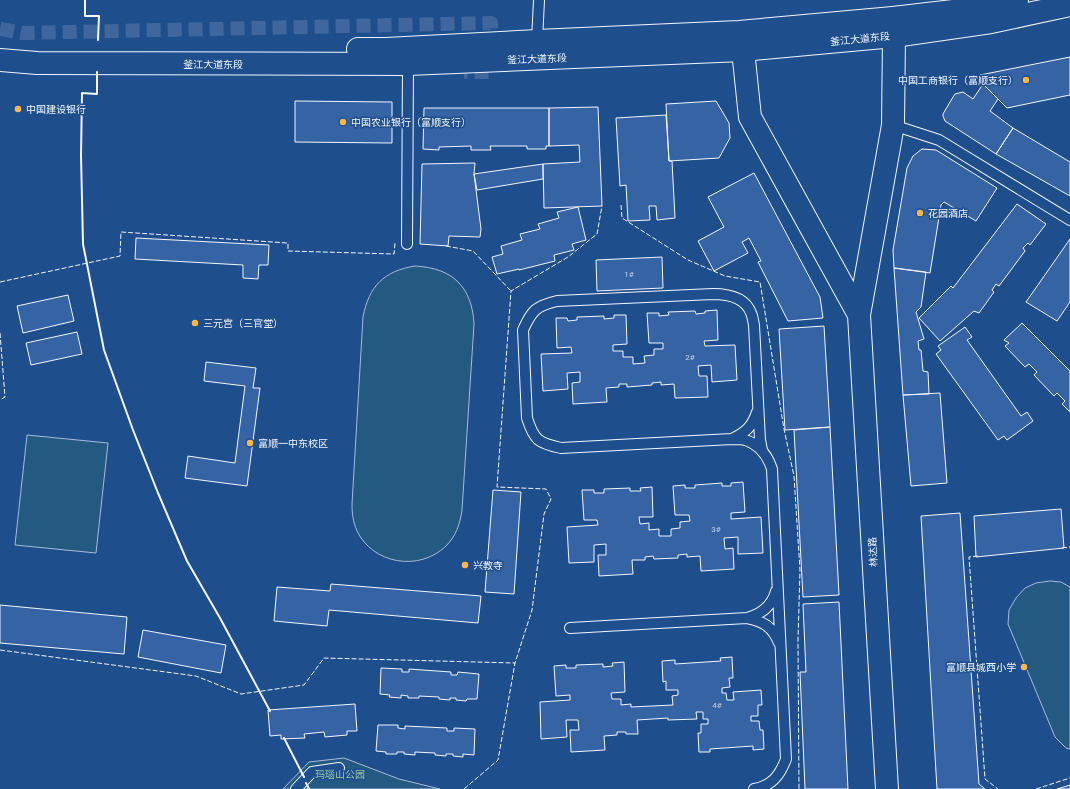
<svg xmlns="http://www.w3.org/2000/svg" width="1070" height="789" font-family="Roboto,'Noto Sans SC',sans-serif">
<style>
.green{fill:#245a82;stroke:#a8bbd7}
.building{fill:#3563a3;stroke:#f2f6ff}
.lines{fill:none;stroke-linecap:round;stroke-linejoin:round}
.pedestrian-tunnel{stroke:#3f679d;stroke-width:14;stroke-dasharray:14 7;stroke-linecap:butt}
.service-casing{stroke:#f2f6ff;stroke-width:12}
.secondary-casing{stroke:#f2f6ff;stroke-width:24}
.primary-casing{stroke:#f2f6ff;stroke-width:24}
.service{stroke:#1f4e8c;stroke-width:10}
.secondary{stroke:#1f4e8c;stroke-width:22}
.primary{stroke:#1f4e8c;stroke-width:22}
.fence{stroke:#f2f6ff;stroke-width:1;stroke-dasharray:5 2;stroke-linecap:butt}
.wall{stroke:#f2f6ff;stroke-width:2}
.poi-dot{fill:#ffb74d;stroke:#1f4e8c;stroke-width:1.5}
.labels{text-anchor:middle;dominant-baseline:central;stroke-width:3;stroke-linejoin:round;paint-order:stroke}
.number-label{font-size:8px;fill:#c3d1e8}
.street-label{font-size:10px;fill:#f2f6ff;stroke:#1f4e8c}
.poi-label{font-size:10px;fill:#f2f6ff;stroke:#1f4e8c;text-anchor:start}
.park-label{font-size:10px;fill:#97c8a6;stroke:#1f4e8c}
</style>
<rect width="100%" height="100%" fill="#1f4e8c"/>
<path class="green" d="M 415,266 C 453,268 472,287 474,324 L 462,510 C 460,524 456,536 446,546 C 419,572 373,564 357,531 C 353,522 352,513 352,504 L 363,317 C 369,286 384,271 415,266 Z
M 27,435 L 108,443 L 96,553 L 15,545 Z
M 1050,581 L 1061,582 L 1070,587 L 1070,749 L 1066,748 L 1055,737 L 1008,624 L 1009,610 L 1016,598 L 1025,588 L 1036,583 Z
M 344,758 L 399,779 L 440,789 L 283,789 L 309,762 Z"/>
<path class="building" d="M 1070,57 L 1070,95 L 1007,108 L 983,84 L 980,75 Z
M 983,84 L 998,99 L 990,111 L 1013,128 L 996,154 L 945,121 L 943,116 L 943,114 L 953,97 L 955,94 L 963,92 L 973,99 Z
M 295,101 L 392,102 L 392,143 L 295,142 Z
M 716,101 L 729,123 L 730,138 L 719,158 L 669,161 L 666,104 Z
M 598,107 L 602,206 L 544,208 L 543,164 L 580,162 L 579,145 L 549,146 L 549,108 Z
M 424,108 L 549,108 L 549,146 L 546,146 L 546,149 L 527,149 L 527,146 L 490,146 L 491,150 L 471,150 L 471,146 L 439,147 L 439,150 L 423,149 Z
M 666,115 L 669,161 L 672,161 L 675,218 L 657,220 L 656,206 L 649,206 L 650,220 L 628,221 L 626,185 L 620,186 L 616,118 Z
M 1013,128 L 1070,162 L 1070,196 L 996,154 Z
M 922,149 L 936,150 L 997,188 L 976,221 L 944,202 L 941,205 L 930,273 L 894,268 L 893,250 L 907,168 L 913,156 Z
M 475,163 L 474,174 L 481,229 L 480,237 L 449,236 L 448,246 L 420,244 L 422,164 Z
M 543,164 L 543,179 L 477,190 L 474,174 Z
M 754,173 L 820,297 L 823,318 L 788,321 L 758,262 L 761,261 L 749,238 L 742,242 L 748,253 L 714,271 L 698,241 L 724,227 L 708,197 Z
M 1017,204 L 1046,224 L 1030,245 L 1028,243 L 1023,248 L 1025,251 L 999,286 L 996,284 L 992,290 L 994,292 L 979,313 L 974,311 L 940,341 L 919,318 L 951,286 L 953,288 Z
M 578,207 L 586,240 L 572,244 L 574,250 L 554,255 L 555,261 L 519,270 L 519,269 L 497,274 L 492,257 L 503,254 L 501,246 L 522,240 L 520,234 L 540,229 L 538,224 L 559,218 L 557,212 Z
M 136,238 L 269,245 L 268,265 L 259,265 L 258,279 L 243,278 L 243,265 L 135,259 Z
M 1070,239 L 1070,302 L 1057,321 L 1026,302 Z
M 662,257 L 663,288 L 597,291 L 596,260 Z
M 894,268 L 926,272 L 921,307 L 916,312 L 924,339 L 918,341 L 919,350 L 921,350 L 923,371 L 928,372 L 929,394 L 903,395 Z
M 68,295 L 74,321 L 23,333 L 17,306 Z
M 717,310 L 718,340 L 704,341 L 705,346 L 735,345 L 737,380 L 712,382 L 711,365 L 698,366 L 699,376 L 707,376 L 708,397 L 675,398 L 674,384 L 661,385 L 661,382 L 652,383 L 652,385 L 627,387 L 627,384 L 619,384 L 619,387 L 606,388 L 607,402 L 573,404 L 572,383 L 580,382 L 580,372 L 567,373 L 568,389 L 543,391 L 541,354 L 572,353 L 571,347 L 557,348 L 556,318 L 567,318 L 568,321 L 577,320 L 577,317 L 604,316 L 604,319 L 614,318 L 614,315 L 626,315 L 627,344 L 613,345 L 613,351 L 623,351 L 623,357 L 633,357 L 633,364 L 645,363 L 644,356 L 654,355 L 654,349 L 663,349 L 663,343 L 649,343 L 647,313 L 659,313 L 659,316 L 669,315 L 668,312 L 695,311 L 696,314 L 705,313 L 705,311 Z
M 1022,323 L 1070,371 L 1070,412 L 1062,404 L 1065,401 L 1057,393 L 1054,396 L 1034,375 L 1037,372 L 1029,364 L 1025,367 L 1005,346 L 1009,343 L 1004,340 Z
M 824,326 L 830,427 L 785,430 L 779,329 Z
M 965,327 L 972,337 L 967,340 L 1021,416 L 1027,412 L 1033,421 L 1007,440 L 1004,436 L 998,440 L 936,354 L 941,350 L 938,346 Z
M 77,332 L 82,354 L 31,365 L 26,343 Z
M 206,362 L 256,368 L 253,388 L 260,388 L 247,486 L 185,478 L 188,456 L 235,463 L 245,386 L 204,381 Z
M 940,393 L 947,483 L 911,486 L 903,395 Z
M 830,427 L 839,595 L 803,597 L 794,430 Z
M 743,482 L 745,512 L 731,513 L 731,519 L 761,517 L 763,553 L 738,554 L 738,537 L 724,538 L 725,549 L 733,548 L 734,569 L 701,571 L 700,556 L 687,557 L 687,554 L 678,555 L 678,558 L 654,559 L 653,556 L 645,557 L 645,560 L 632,560 L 633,574 L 599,576 L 598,555 L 606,555 L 606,544 L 594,545 L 594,562 L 569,563 L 567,527 L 598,525 L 597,520 L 584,520 L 582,490 L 594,490 L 594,493 L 604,493 L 604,489 L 630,488 L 630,491 L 641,491 L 640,488 L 652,487 L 653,517 L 639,517 L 640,524 L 649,523 L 649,530 L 659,529 L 659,536 L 671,536 L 671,529 L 680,528 L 680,522 L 690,521 L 689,515 L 675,515 L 673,486 L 685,485 L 685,488 L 695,488 L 695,485 L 722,483 L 722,486 L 731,486 L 731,483 Z
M 493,490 L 521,492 L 514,594 L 485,592 Z
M 1061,509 L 1064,548 L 976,557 L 974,516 Z
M 960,513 L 979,784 L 985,789 L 937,789 L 921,516 Z
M 331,584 L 481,596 L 478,623 L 329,610 L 327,626 L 274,621 L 277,587 L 330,591 Z
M 839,602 L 848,789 L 805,789 L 800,672 L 806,672 L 803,604 Z
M 0,605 L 127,617 L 124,654 L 0,643 Z
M 143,630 L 226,645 L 221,673 L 138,657 Z
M 732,657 L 733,678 L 729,678 L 730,687 L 722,688 L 722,693 L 726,693 L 727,700 L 734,700 L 733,692 L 761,690 L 762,705 L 758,705 L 758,716 L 751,716 L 751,721 L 759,721 L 760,730 L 763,730 L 764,749 L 753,750 L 753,746 L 710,749 L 710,752 L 699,752 L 698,733 L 701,733 L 701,724 L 708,724 L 708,719 L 703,719 L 703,712 L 696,712 L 697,719 L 668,720 L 668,718 L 637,720 L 638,734 L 626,734 L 626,732 L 617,732 L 617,735 L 604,736 L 605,750 L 571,752 L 570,730 L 579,730 L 578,720 L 566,720 L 567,737 L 541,739 L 540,702 L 570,700 L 570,695 L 556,696 L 554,666 L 566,665 L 566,668 L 576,668 L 576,665 L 603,664 L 603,667 L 613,666 L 612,663 L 624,662 L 625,692 L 611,693 L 612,699 L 621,699 L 621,705 L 631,704 L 631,707 L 673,705 L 672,696 L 678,695 L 678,690 L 666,690 L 666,681 L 663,682 L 662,661 L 675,660 L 675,664 L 721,661 L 720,658 Z
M 381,668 L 402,669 L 402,672 L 409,672 L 409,669 L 451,672 L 451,675 L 457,675 L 458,672 L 479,674 L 477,699 L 467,699 L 466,701 L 456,700 L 456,698 L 450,698 L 450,700 L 439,699 L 439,697 L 419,696 L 419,698 L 408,698 L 408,696 L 401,695 L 401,698 L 389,697 L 390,695 L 380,694 Z
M 355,704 L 357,731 L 347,731 L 347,735 L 325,737 L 324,732 L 304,734 L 305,738 L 281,739 L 281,735 L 270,736 L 268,710 Z
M 378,725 L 398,725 L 398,728 L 405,729 L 405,726 L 447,728 L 447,731 L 454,731 L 454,728 L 475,729 L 474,755 L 463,754 L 463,757 L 453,756 L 453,754 L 446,754 L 446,756 L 435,755 L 435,753 L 415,752 L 415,755 L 404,754 L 404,752 L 397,752 L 397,754 L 386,754 L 386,752 L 376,751 Z
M 1070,785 L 1070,789 L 1057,789 Z"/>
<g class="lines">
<path class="pedestrian-tunnel" d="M 0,29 L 22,33 L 491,23 L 494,72 L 464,72"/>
<defs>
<path id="service" d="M 537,41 L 539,0
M 893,125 L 939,140 L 1070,220
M 407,244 L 408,64
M 732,439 C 746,432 752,427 757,412
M 747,618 C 762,614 772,606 776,591
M 570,628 L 747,618 C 763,621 773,627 779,643
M 296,789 L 312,772 L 339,768
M 754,789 C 772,786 780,775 786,759 L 772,469 C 768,457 761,446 748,441 C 744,439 737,439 732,439 L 561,448 C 538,443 534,440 527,418 L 523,330 C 532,310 536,306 557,301 L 713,294 C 728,294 745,297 751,313 C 753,317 753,321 754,325 L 760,440 L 762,450"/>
<path id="secondary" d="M 743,50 L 750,117 L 859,315
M 887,789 L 859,315 L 893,125 L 894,36 L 893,18"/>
<path id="primary" d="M 358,49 L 386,49 L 537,41 L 739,32 L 893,18 L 987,7 L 1017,0
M 0,60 L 37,63 L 408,64 L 743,50 L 894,36 L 991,22 L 1070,5"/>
</defs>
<use href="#service" class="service-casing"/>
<use href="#secondary" class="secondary-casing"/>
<use href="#primary" class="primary-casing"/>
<use href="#service" class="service"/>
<use href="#secondary" class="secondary"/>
<use href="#primary" class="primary"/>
<path class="fence" d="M 621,205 L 622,218 L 688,260 L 725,276 L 760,282 L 784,429 L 794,476 L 800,570 L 798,640 L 799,789
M 446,246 L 473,251 L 511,291
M 0,282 L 120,256 L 121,232 L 288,243 L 288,251 L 394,254 L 395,243
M 0,333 L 5,397 L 0,400
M 1062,548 L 1070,547
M 978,556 L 969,557 L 985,779 L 998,789
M 0,650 L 196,676 L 241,694 L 304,685 L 324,658 L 515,663
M 464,789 L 498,760 L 515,663 L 532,610 L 544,514 L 551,499 L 546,489 L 497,487 L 511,291 L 568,257 L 597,234 L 602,206
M 1036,789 L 1070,778"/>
<path class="wall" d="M 85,0 L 85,16 L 99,16 L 98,40
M 97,72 L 97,94 L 82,93 L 81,155 L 83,244 L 104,350 L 133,430 L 158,493 L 187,561 L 220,618 L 270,711
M 284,738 L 304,777
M 306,783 L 309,789"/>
</g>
<g class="poi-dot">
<circle cx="1026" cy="80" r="4"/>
<circle cx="18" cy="109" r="4"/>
<circle cx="343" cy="122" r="4"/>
<circle cx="920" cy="213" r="4"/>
<circle cx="195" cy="323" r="4"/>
<circle cx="250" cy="443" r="4"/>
<circle cx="465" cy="565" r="4"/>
<circle cx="1024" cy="667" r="4"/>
</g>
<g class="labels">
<g class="number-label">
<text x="629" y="274">1#</text>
<text x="690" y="357">2#</text>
<text x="716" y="529">3#</text>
<text x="717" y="705">4#</text>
</g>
<g class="street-label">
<text transform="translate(860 39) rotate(-6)">釜江大道东段</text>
<text transform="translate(537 59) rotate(-2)">釜江大道东段</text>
<text x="213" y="64">釜江大道东段</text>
<text transform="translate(873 552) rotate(-93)">林达路</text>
</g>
<g class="poi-label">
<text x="1018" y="80" text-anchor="end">中国工商银行（富顺支行）</text>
<text x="26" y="109">中国建设银行</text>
<text x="351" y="122">中国农业银行（富顺支行）</text>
<text x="928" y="213">花园酒店</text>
<text x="203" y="323">三元宫（三官堂）</text>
<text x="258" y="443">富顺一中东校区</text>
<text x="473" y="565">兴教寺</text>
<text x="1016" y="667" text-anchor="end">富顺县城西小学</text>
</g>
<g class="park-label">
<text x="340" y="774">玛瑙山公园</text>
</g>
</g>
</svg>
